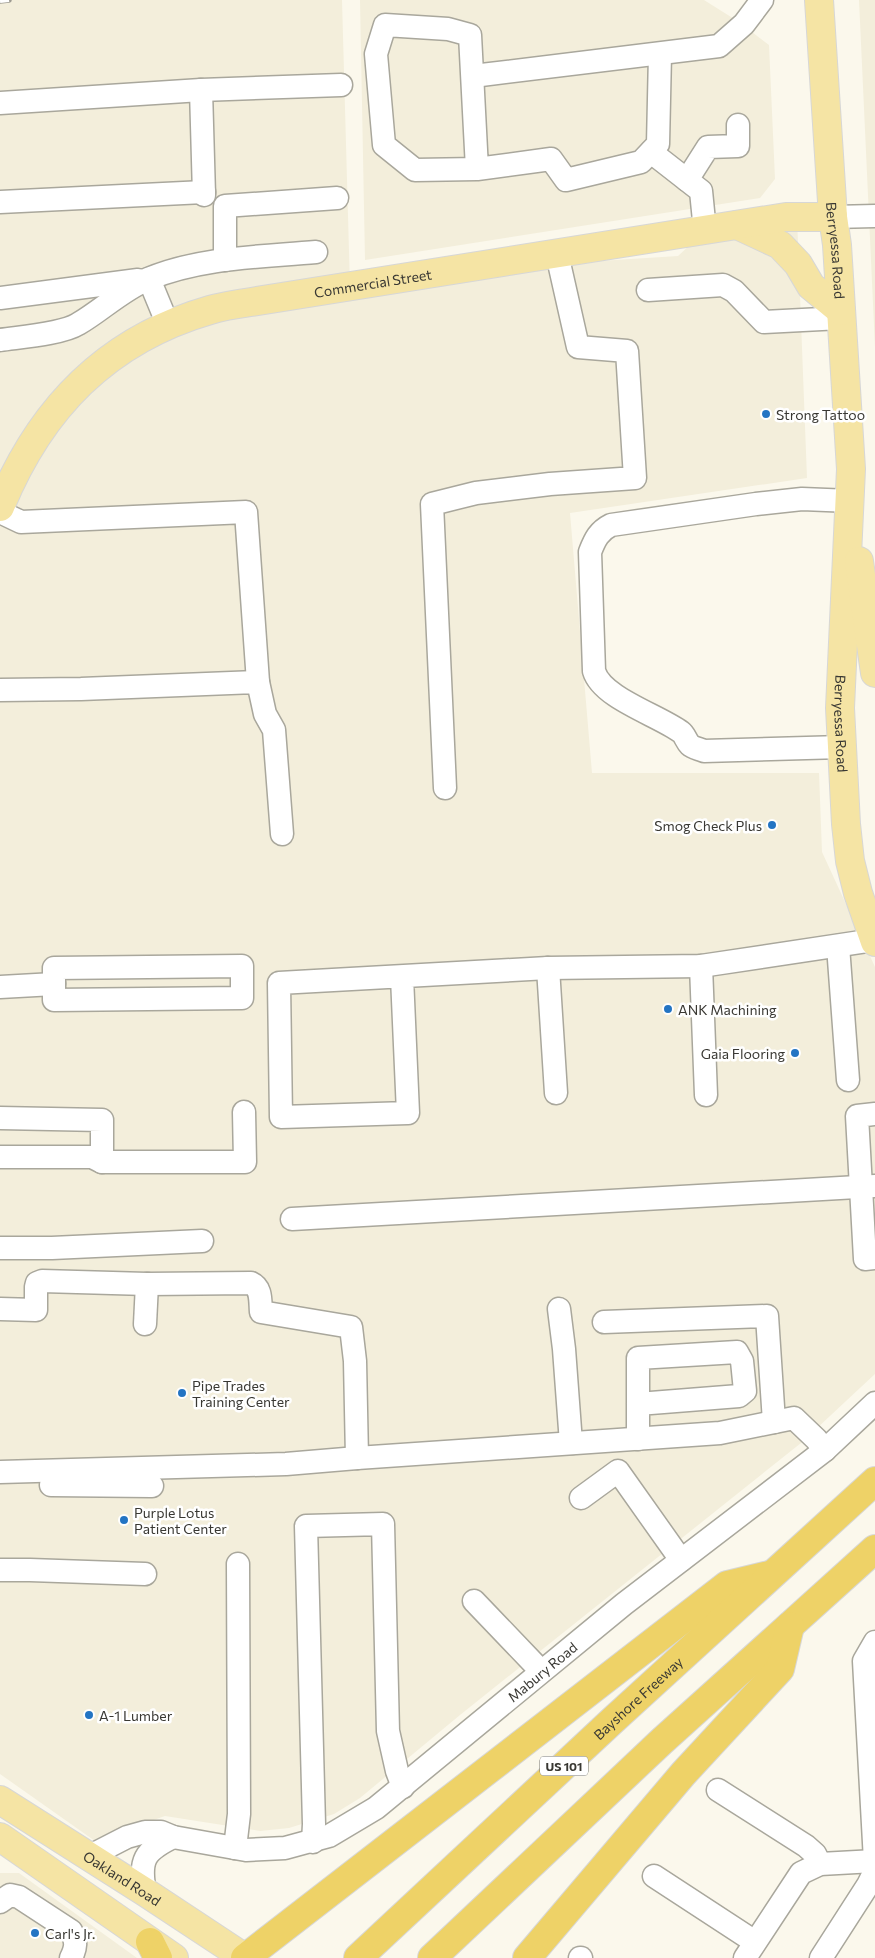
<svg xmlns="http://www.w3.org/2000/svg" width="875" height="1958" font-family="Commissioner,sans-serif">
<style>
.built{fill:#f3eedb}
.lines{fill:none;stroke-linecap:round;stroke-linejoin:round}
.minor-casing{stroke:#a9a79c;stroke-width:25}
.major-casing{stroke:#d7d7d6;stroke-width:30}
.highway-casing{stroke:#d7d7d6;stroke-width:30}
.minor{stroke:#fff;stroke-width:22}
.major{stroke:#f5e4a4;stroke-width:28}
.highway{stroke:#eed267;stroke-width:28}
.rail-casing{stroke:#9d9b92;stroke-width:5.5}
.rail{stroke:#fff;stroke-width:4;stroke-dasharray:11;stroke-linecap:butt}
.poi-dot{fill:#2374c3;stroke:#fff;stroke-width:2}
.labels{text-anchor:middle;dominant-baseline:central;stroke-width:5;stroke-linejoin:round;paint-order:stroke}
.shield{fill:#fff;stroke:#747470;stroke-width:1}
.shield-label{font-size:12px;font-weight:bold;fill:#393833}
.street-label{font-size:14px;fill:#393833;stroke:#fff}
.poi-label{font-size:14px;fill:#393833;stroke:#fff;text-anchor:start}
</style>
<rect width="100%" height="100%" fill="#fbf8ec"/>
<path class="built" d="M 0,0 L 342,0 L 350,287 L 552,264 L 678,256 L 705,231 L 797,217 L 807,478 L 570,513 L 592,773 L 819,773 L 822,852 L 875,967 L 875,1374 L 801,1443 L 460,1715 L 360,1798 L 334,1814 L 289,1828 L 260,1831 L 165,1816 L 95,1841 L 0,1774 Z
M 360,0 L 704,0 L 739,22 L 769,45 L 775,179 L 760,198 L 365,260 Z
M 859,0 L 875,0 L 875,347 Z
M 0,1873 L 19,1873 L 137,1958 L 0,1958 Z"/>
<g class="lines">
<defs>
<g id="minor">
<path d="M 473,76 L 719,46 L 744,24 L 762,0"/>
<path d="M 201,90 L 204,195"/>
<path d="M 0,103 L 201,90 L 341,85"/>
<path d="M 651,152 L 701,191 L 705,231"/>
<path d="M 477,169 L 415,170 L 384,145 L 376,54 L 385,25 L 448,29 L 470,35 L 477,169 L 551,159 L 566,180 L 641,162 L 658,144 L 660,54"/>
<path d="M 687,180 L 708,147 L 738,146 L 738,125"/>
<path d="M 0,202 L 204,192"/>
<path d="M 833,217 L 875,216"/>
<path d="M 225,260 L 225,206 L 337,198"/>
<path d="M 149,279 L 168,325"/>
<path d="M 648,290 L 723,285 L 734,291 L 764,322 L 841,318"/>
<path d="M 0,298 L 138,280"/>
<path d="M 0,340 C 20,337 62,334 78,324 C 102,310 122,290 148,279 C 201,257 260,257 316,252"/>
<path d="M 0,512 L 21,522 L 246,512 L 258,682"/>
<path d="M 0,690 L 81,689 L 258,682 L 265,714 L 274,730 L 282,834"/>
<path d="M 842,747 L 704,751 C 700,749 693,748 690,745 C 686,741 685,735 681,732 C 658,715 602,698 594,671 L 590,552 C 595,539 599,531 611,525 L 756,504 L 802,499 L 851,501"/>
<path d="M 445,788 L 432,504 L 476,493 L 550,484 L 635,478 L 627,351 L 578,347 L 557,254"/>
<path d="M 838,946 L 848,1080"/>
<path d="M 242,966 L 242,998 L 54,1000 L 54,968 Z"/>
<path d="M 701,966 L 706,1095"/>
<path d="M 548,968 L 556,1093"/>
<path d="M 402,977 L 408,1113 L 281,1117 L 279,983 L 548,968 L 701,966 L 874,940"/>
<path d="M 0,987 L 54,984"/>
<path d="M 875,1114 L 857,1116 L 865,1259 L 875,1258"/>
<path d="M 0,1118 L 102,1120 L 102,1162"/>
<path d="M 0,1157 L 92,1157 L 102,1162 L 245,1162 L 244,1112"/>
<path d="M 292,1219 L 875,1186"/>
<path d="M 0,1248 L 52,1248 L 202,1241"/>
<path d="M 0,1309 L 36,1310 L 36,1287 L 37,1283 L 42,1281 L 147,1284 L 251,1283 C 262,1288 260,1301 261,1312 L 351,1327 L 355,1361 L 357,1458 L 720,1433 L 794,1418 L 816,1439 L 825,1450"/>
<path d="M 559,1309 L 564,1349 L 571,1443"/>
<path d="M 604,1322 L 767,1316 L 774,1422"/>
<path d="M 145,1324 L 147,1284"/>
<path d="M 638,1439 L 638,1358 L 737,1352 L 742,1361 L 745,1391 L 739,1396 L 638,1404"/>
<path d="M 0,1472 L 286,1464 L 357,1458"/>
<path d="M 51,1485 L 152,1486"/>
<path d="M 581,1498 L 618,1471 L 681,1560"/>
<path d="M 0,1570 L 30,1570 L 145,1574"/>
<path d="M 474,1601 L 541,1671"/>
<path d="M 875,1642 L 864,1661 L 875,1861"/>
<path d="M 718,1790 L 806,1846 L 815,1854 L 820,1864"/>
<path d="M 313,1842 L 314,1824 L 306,1526 L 383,1524 L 388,1731 L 397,1771 L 403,1787"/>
<path d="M 235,1848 L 239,1814 L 238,1564"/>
<path id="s1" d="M 88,1857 L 127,1837 L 145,1832 L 161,1832 L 173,1837 L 246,1850 L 285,1848 L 329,1836 L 376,1808 L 624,1604 L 825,1450 L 875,1403"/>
<path d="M 654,1876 L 755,1942"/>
<path d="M 145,1892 C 139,1860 144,1851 173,1837"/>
<path d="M 0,1902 L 10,1895 L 19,1897 L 71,1931 C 77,1941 76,1948 71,1958"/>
<path d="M 580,1958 L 581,1958"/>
<path d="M 745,1958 L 801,1873 L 820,1864 L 875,1861"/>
<path d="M 821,1958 L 868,1885 L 873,1875 L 875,1861"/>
</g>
<g id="major">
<path id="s2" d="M 819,0 L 833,217 L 837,245 L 851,469 L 840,708 L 846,824 L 850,861 L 858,893 L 875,942"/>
<path d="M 737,225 L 780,245 L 798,264 L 811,286 L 841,311"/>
<path id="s3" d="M 0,507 C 40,409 106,340 210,310 C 223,306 237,304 251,302 L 786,217 L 833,217"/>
<path d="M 859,561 L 875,673"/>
<path id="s4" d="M 0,1800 L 145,1892 L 245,1958"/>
<path d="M 0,1837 L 174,1958"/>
</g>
<g id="highway">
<path d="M 150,1942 L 158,1958"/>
<path d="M 245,1958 L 727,1585 L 769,1575"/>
<path id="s5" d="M 358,1958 L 612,1721 L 875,1481"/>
<path d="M 432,1958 L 662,1741 L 875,1549"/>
<path d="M 527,1958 L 683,1774 L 780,1669 L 790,1626"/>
</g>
</defs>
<use href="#minor" class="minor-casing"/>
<use href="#major" class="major-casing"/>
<use href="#highway" class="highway-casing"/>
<use href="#minor" class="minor"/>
<use href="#major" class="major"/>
<use href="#highway" class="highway"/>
<defs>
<path id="rail" d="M 0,1 L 9,0"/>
</defs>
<use href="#rail" class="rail-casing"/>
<use href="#rail" class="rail"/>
</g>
<g class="poi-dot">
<circle cx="766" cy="414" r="5"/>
<circle cx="772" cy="825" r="5"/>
<circle cx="668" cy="1009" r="5"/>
<circle cx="795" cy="1053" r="5"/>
<circle cx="182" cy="1393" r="5"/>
<circle cx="124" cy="1520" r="5"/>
<circle cx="89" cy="1715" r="5"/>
<circle cx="35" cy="1933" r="5"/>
</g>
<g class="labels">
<rect class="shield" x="540" y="1756.5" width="48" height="19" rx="4"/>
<g class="shield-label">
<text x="564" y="1766">US 101</text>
</g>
<g class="street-label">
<text stroke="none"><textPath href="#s2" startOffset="251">Berryessa Road</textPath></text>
<text stroke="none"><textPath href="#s3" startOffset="464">Commercial Street</textPath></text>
<text stroke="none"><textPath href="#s2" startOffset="725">Berryessa Road</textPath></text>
<text stroke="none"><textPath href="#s1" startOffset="520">Mabury Road</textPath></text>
<text stroke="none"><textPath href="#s5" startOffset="382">Bayshore Freeway</textPath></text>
<text stroke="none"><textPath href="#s4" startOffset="145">Oakland Road</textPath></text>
</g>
<g class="poi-label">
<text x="776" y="414">Strong Tattoo</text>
<text x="762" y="825" text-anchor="end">Smog Check Plus</text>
<text x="678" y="1009">ANK Machining</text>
<text x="785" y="1053" text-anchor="end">Gaia Flooring</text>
<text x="192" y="1385">Pipe Trades<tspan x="192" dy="16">Training Center</tspan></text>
<text x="134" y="1512">Purple Lotus<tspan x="134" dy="16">Patient Center</tspan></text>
<text x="99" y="1715">A-1 Lumber</text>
<text x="45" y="1933">Carl's Jr.</text>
</g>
</g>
</svg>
